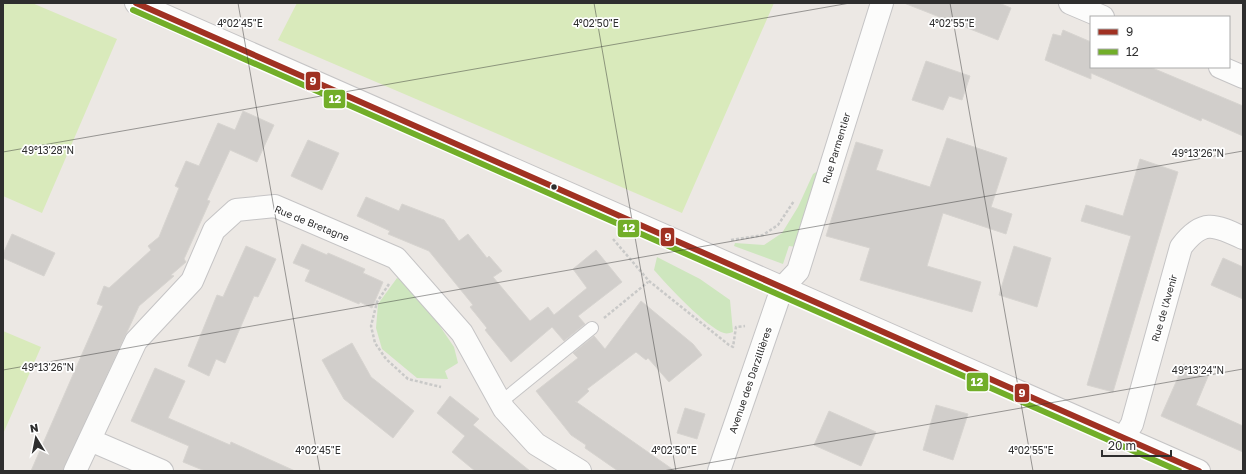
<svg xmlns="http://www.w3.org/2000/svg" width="1246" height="474" font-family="'Golos Text',sans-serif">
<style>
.green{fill:#cee6be}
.pitch{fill:#d9eabb}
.building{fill:#d1cecb;stroke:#d7d4d0}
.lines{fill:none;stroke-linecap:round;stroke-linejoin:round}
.lane-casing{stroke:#c5c4c5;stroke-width:14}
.street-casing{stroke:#c5c4c5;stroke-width:24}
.secondary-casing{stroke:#c5c4c5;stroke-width:24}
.path{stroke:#c9c9c8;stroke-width:2.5;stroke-dasharray:3 2;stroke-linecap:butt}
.lane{stroke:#fcfcfb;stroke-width:12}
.street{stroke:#fcfcfb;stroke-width:22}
.secondary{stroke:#fcfcfb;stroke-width:22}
.bus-1-casing{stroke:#fff;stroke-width:9}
.bus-2-casing{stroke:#fff;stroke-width:9}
.bus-1{stroke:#a03122;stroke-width:6}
.bus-2{stroke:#72ae29;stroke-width:6}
.ticks{fill:none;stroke:#2e2e2e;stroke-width:1;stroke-opacity:0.45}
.bus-dot{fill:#2e2e2e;stroke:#fff;stroke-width:1.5}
.labels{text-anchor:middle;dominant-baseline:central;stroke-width:3.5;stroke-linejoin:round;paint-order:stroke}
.street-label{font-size:10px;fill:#2e2e2e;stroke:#fff}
.ticks-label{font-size:10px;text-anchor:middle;fill:#2e2e2e;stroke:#fff;stroke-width:3.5;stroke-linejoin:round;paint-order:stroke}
.line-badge{stroke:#fff;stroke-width:1.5}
.badge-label{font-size:11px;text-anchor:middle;font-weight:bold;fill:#fff}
</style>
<rect width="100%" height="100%" fill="#ece8e4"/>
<path class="green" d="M 818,171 L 796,247 L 789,246 L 783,264 L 734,246 L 735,243 L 764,245 L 782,233 L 798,207 L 813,174 Z
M 657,257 L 700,279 L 730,300 L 733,332 C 730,333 727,334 724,333 C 707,328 667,285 654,270 Z
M 397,278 L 412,285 L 454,347 L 458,363 L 445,371 L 448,379 L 417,378 L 382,349 L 376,328 L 378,304 Z"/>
<path class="pitch" d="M 3,3 L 32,3 L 117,39 L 42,213 L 3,196 Z
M 297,3 L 774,3 L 682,213 L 278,40 Z
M 3,331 L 41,347 L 3,434 Z"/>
<path class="building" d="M 904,3 L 999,3 L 1011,8 L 998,40 Z
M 1063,30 L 1091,42 L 1091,67 L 1150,67 L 1243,106 L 1243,136 L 1202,118 L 1201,121 L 1091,73 L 1091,79 L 1045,60 L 1053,34 L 1061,36 Z
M 926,61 L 970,76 L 962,100 L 949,96 L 943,110 L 912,100 Z
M 243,111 L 274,125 L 257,162 L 230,150 L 207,200 L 210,201 L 184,259 L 186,262 L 171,275 L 174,276 L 139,306 L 63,471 L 31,471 L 103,306 L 97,304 L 104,286 L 109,288 L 151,250 L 148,246 L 159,237 L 179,188 L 175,186 L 186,161 L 199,166 L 218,123 L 235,130 Z
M 947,138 L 1007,158 L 991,207 L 1012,214 L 1006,234 L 943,213 L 927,266 L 981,282 L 972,312 L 860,280 L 870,248 L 826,236 L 856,142 L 883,150 L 876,170 L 930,187 Z
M 308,140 L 339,153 L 322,190 L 291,176 Z
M 1140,159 L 1178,172 L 1113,392 L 1087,385 L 1131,236 L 1081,221 L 1086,205 L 1123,216 Z
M 366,197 L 399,211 L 402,204 L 444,220 L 459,241 L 468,234 L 487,258 L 489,256 L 502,271 L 493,277 L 530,321 L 548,307 L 554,315 L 587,288 L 573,269 L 596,250 L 622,282 L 578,316 L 585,324 L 564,341 L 552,327 L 511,362 L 485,330 L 487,328 L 470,307 L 473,305 L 429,251 L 388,234 L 390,231 L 357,216 Z
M 12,234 L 55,253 L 44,276 L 3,258 L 3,254 Z
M 302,244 L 327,255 L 328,253 L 365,269 L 363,273 L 383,282 L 372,308 L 360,302 L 359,304 L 305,281 L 310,270 L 293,263 Z
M 246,246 L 276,259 L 258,297 L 254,296 L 225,363 L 216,359 L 209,376 L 188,366 L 217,295 L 223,297 Z
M 1014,246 L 1051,258 L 1037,307 L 999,295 Z
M 1223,258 L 1243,267 L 1243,299 L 1211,285 Z
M 641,301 L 693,344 L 702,355 L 669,382 L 648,358 L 646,360 L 636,352 L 587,389 L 589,391 L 577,402 L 575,401 L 675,471 L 618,471 L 585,448 L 586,445 L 571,435 L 536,391 L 578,358 L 573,353 L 594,336 L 605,349 Z
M 352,343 L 371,377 L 414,411 L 393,438 L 344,399 L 322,360 Z
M 1184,364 L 1209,374 L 1196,405 L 1243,426 L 1243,452 L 1161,416 Z
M 155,368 L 185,381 L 168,418 L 230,445 L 231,442 L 295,471 L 205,471 L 183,462 L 189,446 L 131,421 Z
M 450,396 L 479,419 L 473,425 L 530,471 L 475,471 L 452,452 L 465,436 L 437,413 Z
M 936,405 L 968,414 L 953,460 L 923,450 Z
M 685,408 L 705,414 L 697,439 L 677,433 Z
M 829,411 L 876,432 L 861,466 L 814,445 Z"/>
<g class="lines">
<defs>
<path id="lane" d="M 501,402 L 592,328"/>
<path id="street" d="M 1070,3 L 1103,17
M 1220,67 L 1243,77
M 1124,437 L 1132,424 L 1181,247 C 1202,219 1214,224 1243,238
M 90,440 L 162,471
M 75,471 L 136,341 L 192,281 L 214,230 L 236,210 L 275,206 L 396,258 L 462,333 L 504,409 L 536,444 L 580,471
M 719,471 L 782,288 L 798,271 L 882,3"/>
<path id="secondary" d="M 136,3 L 1199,471"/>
</defs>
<use href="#lane" class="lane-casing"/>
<use href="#street" class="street-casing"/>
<use href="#secondary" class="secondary-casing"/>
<path class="path" d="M 613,239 L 649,281 L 729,345 L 733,347 L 736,327 L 745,326
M 731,240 L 763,235 L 778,225 L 794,201
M 389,284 L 377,302 L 371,326 L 375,343 L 386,359 L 408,379 L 441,387
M 604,318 L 648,282"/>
<use href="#lane" class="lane"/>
<use href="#street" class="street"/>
<use href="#secondary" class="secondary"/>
<defs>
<path id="bus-1" d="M 136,3 L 1199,471"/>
<path id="bus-2" d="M 133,10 L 1179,471"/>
</defs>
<use href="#bus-1" class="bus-1-casing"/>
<use href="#bus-2" class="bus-2-casing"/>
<use href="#bus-1" class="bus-1"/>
<use href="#bus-2" class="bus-2"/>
</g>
<path class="ticks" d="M 238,3 L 320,471M 594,3 L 676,471M 950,3 L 1033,471M 3,152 L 850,3M 3,370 L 1243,151M 663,471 L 1243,369"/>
<circle class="bus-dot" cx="554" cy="187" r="3.5"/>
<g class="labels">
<g class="street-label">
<text transform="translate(836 148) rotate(-73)">Rue Parmentier</text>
<text transform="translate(312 223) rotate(22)">Rue de Bretagne</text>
<text transform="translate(1164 308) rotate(-74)">Rue de l'Avenir</text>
<text transform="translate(750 380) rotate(-71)">Avenue des Darzillières</text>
</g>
</g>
<g class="ticks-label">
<text x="240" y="27">4°02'45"E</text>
<text x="596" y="27">4°02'50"E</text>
<text x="952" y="27">4°02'55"E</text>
<text x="48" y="154">49°13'28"N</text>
<text x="1198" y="157">49°13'26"N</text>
<text x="48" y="371">49°13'26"N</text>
<text x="1198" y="374">49°13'24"N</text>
<text x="318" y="454">4°02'45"E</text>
<text x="674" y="454">4°02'50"E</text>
<text x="1031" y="454">4°02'55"E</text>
</g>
<g class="line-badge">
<rect x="305" y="71" width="16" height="20" rx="4" fill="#a03122"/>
<rect x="323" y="89" width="23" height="20" rx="4" fill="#72ae29"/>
<rect x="617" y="219" width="23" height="19" rx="4" fill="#72ae29"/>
<rect x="660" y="227" width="15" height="20" rx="4" fill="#a03122"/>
<rect x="966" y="372" width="23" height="20" rx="4" fill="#72ae29"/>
<rect x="1014" y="383" width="16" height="20" rx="4" fill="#a03122"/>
</g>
<g class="badge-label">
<text x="313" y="85">9</text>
<text x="335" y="103">12</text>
<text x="629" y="232">12</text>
<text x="668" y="241">9</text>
<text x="977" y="386">12</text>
<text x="1022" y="397">9</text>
</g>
<rect width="1246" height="474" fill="none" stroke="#2e2e2e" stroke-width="8"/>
<rect x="1090" y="16" width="140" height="52" fill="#ffffff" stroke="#ababab"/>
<rect x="1098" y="29" width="20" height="6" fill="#a03122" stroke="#ababab"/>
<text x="1126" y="36" font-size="12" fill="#2e2e2e">9</text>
<rect x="1098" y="49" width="20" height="6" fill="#72ae29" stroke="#ababab"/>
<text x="1126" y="56" font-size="12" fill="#2e2e2e">12</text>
<g transform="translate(36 438) rotate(350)" stroke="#ffffff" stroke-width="3" paint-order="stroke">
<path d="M0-3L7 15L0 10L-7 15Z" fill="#2e2e2e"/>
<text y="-6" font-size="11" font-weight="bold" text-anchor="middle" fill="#2e2e2e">N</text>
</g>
<path d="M1102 450v6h69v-6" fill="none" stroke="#2e2e2e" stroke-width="2"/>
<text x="1108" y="450" font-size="12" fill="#2e2e2e" stroke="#ffffff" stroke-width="3" paint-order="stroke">20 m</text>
</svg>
